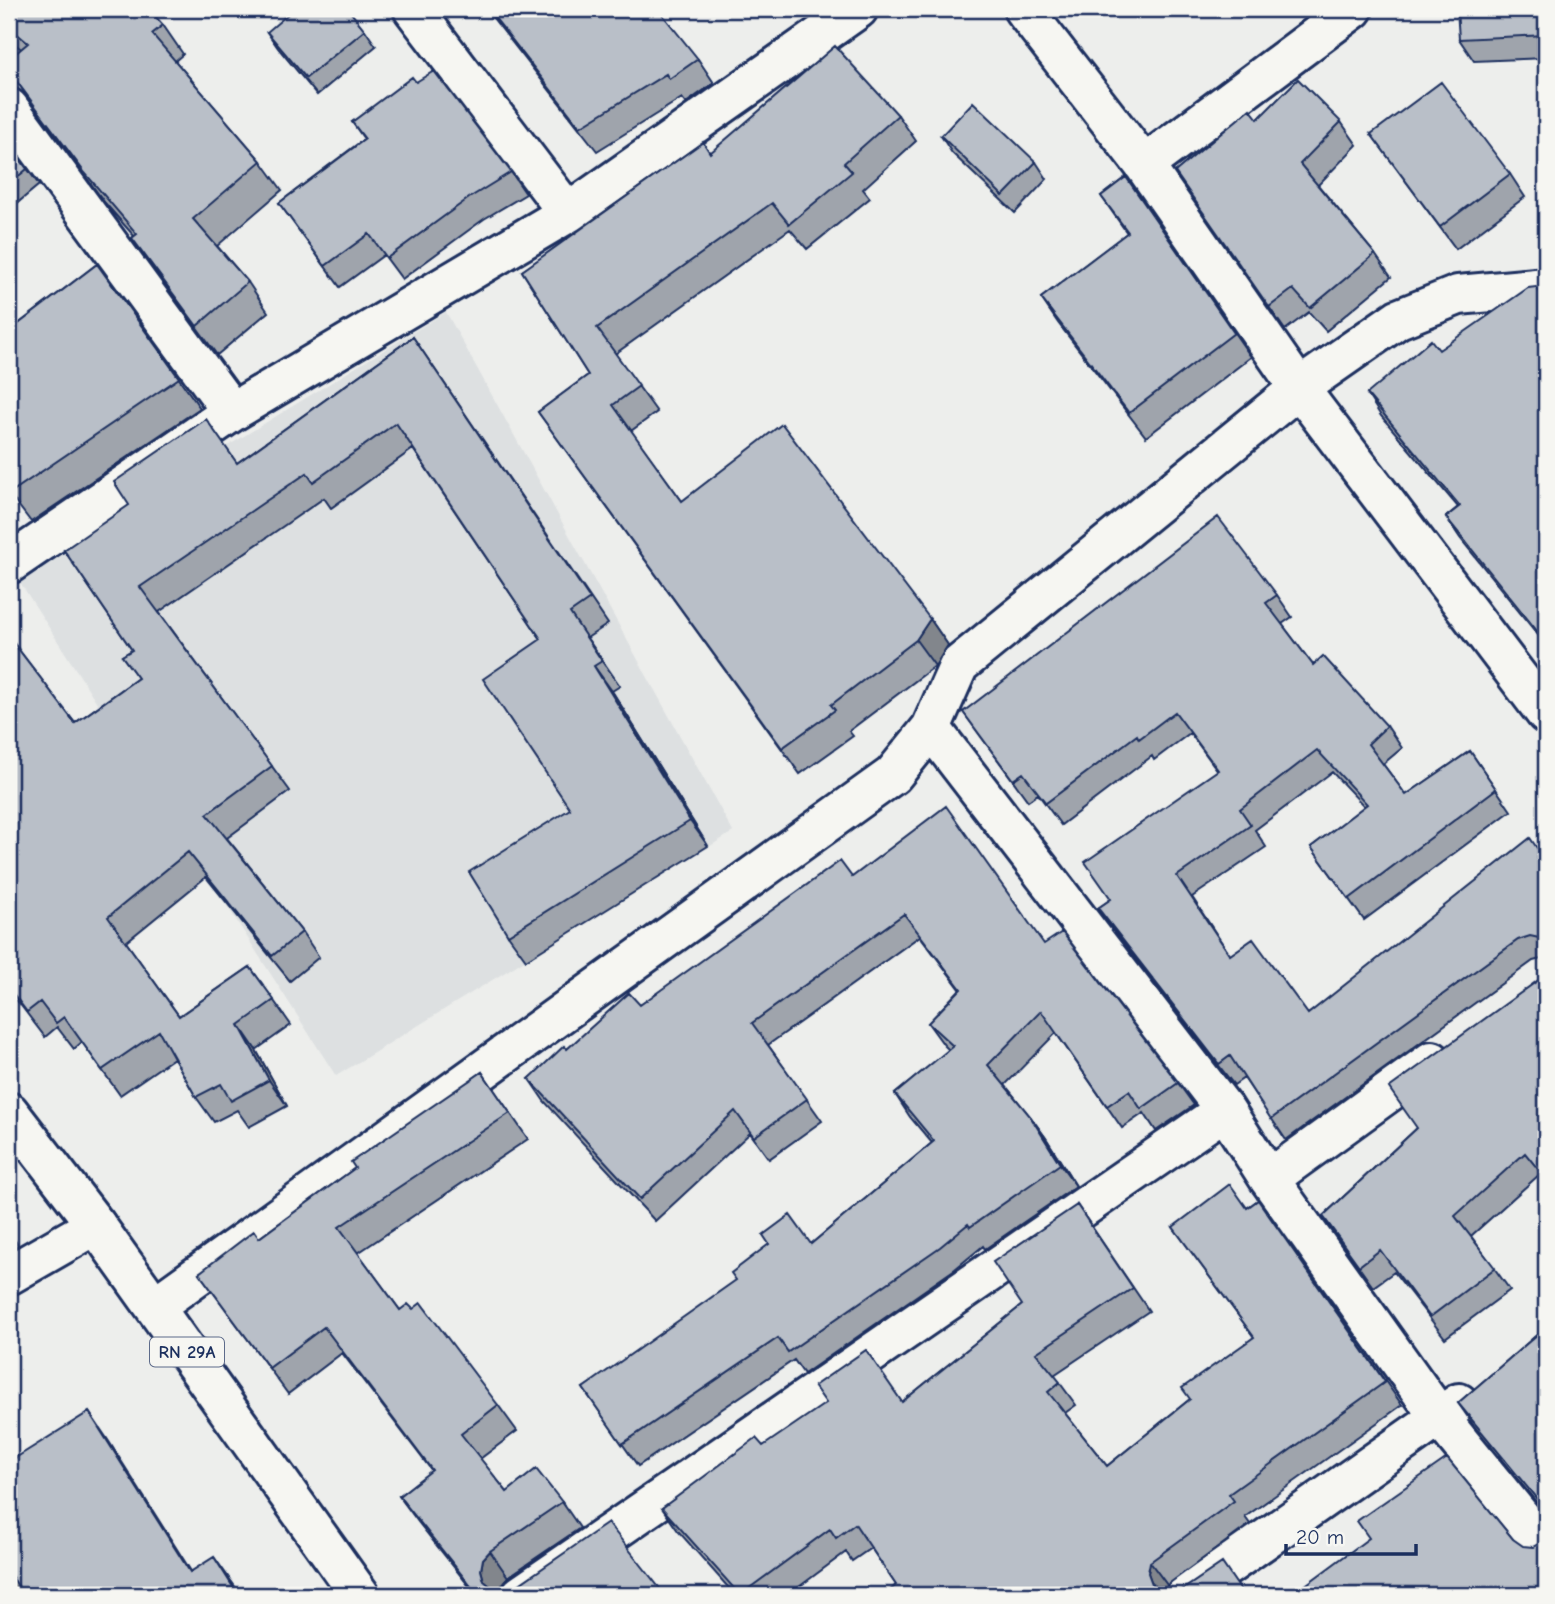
<svg xmlns="http://www.w3.org/2000/svg" width="1555" height="1604" font-family="'Comic Neue',sans-serif">
<style>
.built{fill:#dde0e1}
.lines{fill:none;stroke-linecap:round;stroke-linejoin:round}
.minor-casing{stroke:#1b2f5e;stroke-width:44}
.major-casing{stroke:#1b2f5e;stroke-width:44}
.minor{stroke:#f6f6f2;stroke-width:38}
.major{stroke:#f6f6f2;stroke-width:38}
.wall{fill:#9fa4ac;stroke:#1b2f5e;stroke-width:2}
.shaded-wall{fill:#82868c;stroke:#1b2f5e;stroke-width:2}
.building{fill:#b9bfc8;stroke:#1b2f5e;stroke-width:2}
.labels{text-anchor:middle;dominant-baseline:central;stroke-width:5;stroke-linejoin:round;paint-order:stroke}
.shield{fill:#f6f6f2;stroke:#5d6b8a;stroke-width:2}
.shield-label{font-size:18px;font-weight:bold;fill:#1b2f5e}
</style>
<rect width="100%" height="100%" fill="#edeeec"/>
<filter id="ink" filterUnits="userSpaceOnUse"><feTurbulence type="fractalNoise" baseFrequency=".0143" numOctaves="2"/><feDisplacementMap in="SourceGraphic" scale="14" xChannelSelector="R" yChannelSelector="G"/><feConvolveMatrix kernelMatrix="1 2 1 2 8 2 1 2 1" color-interpolation-filters="sRGB"/></filter>
<g filter="url(#ink)">
<path class="built" d="M 446,312 L 733,832 L 336,1076 L 16,576 Z"/>
<g class="lines">
<defs>
<path id="minor" d="M 413,9 L 568,213 L 858,9
M 1023,9 L 1144,165 L 1299,388 L 1546,714
M 9,108 L 232,412
M 1144,165 L 1353,9
M 9,564 L 232,412 L 568,213
M 931,728 L 1225,1110 L 1269,1179 L 1440,1418 L 1546,1548
M 1269,1179 L 1432,1061
M 9,1275 L 96,1225
M 155,1306 L 893,775 L 931,728 L 959,665 L 1299,388 L 1398,319 L 1458,295 L 1546,287
M 521,1595 L 1225,1110
M 1186,1595 L 1459,1403"/>
<path id="major" d="M 9,1112 L 96,1225 L 360,1595"/>
</defs>
<use href="#minor" class="minor-casing"/>
<use href="#major" class="major-casing"/>
<use href="#minor" class="minor"/>
<use href="#major" class="major"/>
</g>
<path class="wall" d="M 9,9 L 163,25 L 183,54 L 175,61 L 261,161 L 282,190 L 217,246 L 248,282 L 268,312 L 217,355 L 153,267 L 132,238 L 134,236 L 105,203 L 9,71 L 21,49 L 9,39 Z
M 486,9 L 614,9 L 616,12 L 698,59 L 714,83 L 686,103 L 682,98 L 597,151 Z
M 1546,9 L 1546,58 L 1474,61 L 1459,39 Z
M 365,30 L 376,46 L 317,95 L 278,48 L 267,32 Z
M 416,82 L 511,172 L 526,194 L 484,219 L 402,279 L 384,255 L 340,287 L 279,203 L 364,139 L 352,122 Z
M 898,115 L 916,141 L 863,189 L 870,198 L 807,249 L 790,229 L 615,354 L 657,412 L 631,431 L 682,501 L 930,619 L 948,645 L 935,666 L 849,731 L 853,736 L 800,774 L 538,412 L 588,375 L 522,271 L 710,153 Z
M 1258,119 L 1341,122 L 1357,145 L 1318,185 L 1375,254 L 1391,277 L 1326,331 L 1309,312 L 1285,330 L 1175,172 Z
M 1371,134 L 1510,174 L 1525,197 L 1456,249 Z
M 941,136 L 1036,162 L 1047,179 L 1015,213 L 952,153 Z
M 9,144 L 39,185 L 9,210 Z
M 1126,177 L 1251,357 L 1146,437 L 1058,323 L 1041,298 L 1127,233 L 1101,196 Z
M 97,264 L 200,408 L 31,522 L 9,493 L 9,315 L 17,325 Z
M 1546,301 L 1546,645 L 1460,538 L 1446,517 L 1458,507 L 1381,416 L 1367,394 L 1439,350 Z
M 413,337 L 608,624 L 587,638 L 620,686 L 612,691 L 708,846 L 526,960 L 508,935 L 570,809 L 541,639 L 413,449 L 331,508 L 324,498 L 159,612 L 290,791 L 227,838 L 302,932 L 319,957 L 290,981 L 206,877 L 126,942 L 179,1016 L 250,967 L 291,1025 L 256,1050 L 287,1106 L 249,1127 L 237,1110 L 214,1122 L 196,1097 L 174,1058 L 120,1095 L 82,1042 L 74,1049 L 57,1027 L 45,1037 L 9,990 L 9,637 L 75,723 L 138,678 L 122,656 L 132,650 L 64,550 L 237,463 Z
M 1277,595 L 1292,617 L 1282,624 L 1313,665 L 1387,726 L 1402,748 L 1383,764 L 1406,795 L 1470,751 L 1511,811 L 1364,920 L 1311,847 L 1365,807 L 1332,772 L 1255,830 L 1266,847 L 1192,897 L 1230,955 L 1308,1014 L 1546,842 L 1546,958 L 1533,961 L 1286,1140 L 1244,1078 L 1234,1085 L 1113,929 L 1098,908 L 1111,899 L 1218,771 L 1190,733 L 1154,760 L 1152,756 L 1061,825 L 1038,794 L 1028,801 L 963,712 Z
M 852,877 L 1044,944 L 1178,1083 L 1194,1105 L 1156,1131 L 1144,1113 L 1122,1128 L 1056,1033 L 1005,1085 L 1030,1116 L 1046,1138 L 1076,1186 L 985,1249 L 983,1246 L 955,1269 L 804,1374 L 794,1360 L 638,1466 L 583,1388 L 811,1244 L 932,1143 L 910,1117 L 895,1094 L 949,1050 L 944,1045 L 928,1023 L 960,989 L 920,936 L 768,1045 L 822,1121 L 769,1159 L 750,1133 L 655,1221 L 544,1101 L 529,1079 L 567,1049 Z
M 1546,973 L 1546,1182 L 1540,1174 L 1471,1236 L 1510,1290 L 1445,1338 L 1394,1272 L 1373,1287 L 1323,1216 L 1417,1128 Z
M 482,1072 L 528,1139 L 358,1253 L 400,1310 L 498,1405 L 517,1431 L 480,1459 L 507,1492 L 562,1502 L 580,1528 L 508,1577 L 502,1585 L 501,1590 L 665,1595 L 476,1595 L 418,1522 L 399,1496 L 432,1471 L 342,1353 L 288,1394 L 199,1273 L 259,1238 L 355,1168 Z
M 1258,1200 L 1402,1405 L 1245,1517 L 1250,1524 L 1167,1585 L 1165,1592 L 1171,1594 L 1244,1595 L 885,1595 L 896,1585 L 871,1548 L 852,1561 L 846,1552 L 788,1595 L 735,1595 L 678,1531 L 662,1508 L 763,1446 L 902,1402 L 1022,1305 L 1077,1205 L 1149,1311 L 1054,1375 L 1076,1405 L 1065,1413 L 1107,1466 L 1190,1399 L 1254,1337 L 1173,1227 L 1247,1208 Z
M 9,1231 L 18,1245 L 9,1251 Z
M 1546,1327 L 1546,1514 L 1474,1426 L 1458,1403 Z"/>
<path class="shaded-wall" d="M 930,619 L 948,645 L 935,666 L 916,640 Z
M 594,666 L 612,691 L 708,846 L 690,821 Z
M 239,1025 L 256,1050 L 287,1106 L 269,1080 Z
M 1030,1116 L 1046,1138 L 1076,1186 L 1060,1164 Z
M 89,1412 L 108,1440 L 206,1595 L 190,1572 Z
M 490,1551 L 508,1577 L 502,1585 L 499,1595 L 484,1581 L 481,1570 L 483,1559 Z
M 214,1557 L 234,1585 L 240,1595 L 238,1595 Z
M 1150,1562 L 1167,1585 L 1164,1595 L 1152,1584 L 1148,1573 Z
M 9,1570 L 19,1585 L 10,1595 L 9,1595 Z"/>
<path class="building" d="M 9,9 L 149,9 L 163,25 L 152,34 L 261,161 L 193,219 L 248,282 L 197,326 L 132,238 L 137,234 L 85,173 L 9,71 L 9,59 L 28,43 L 9,27 Z
M 294,9 L 348,9 L 365,30 L 306,78 L 267,32 Z
M 488,9 L 614,9 L 616,12 L 620,9 L 658,9 L 698,59 L 669,79 L 666,74 L 580,127 Z
M 1457,9 L 1546,9 L 1546,35 L 1459,39 Z
M 835,46 L 898,115 L 844,163 L 852,172 L 789,224 L 772,203 L 597,328 L 639,386 L 613,405 L 682,501 L 782,424 L 930,619 L 916,640 L 831,705 L 835,710 L 782,748 L 538,412 L 588,375 L 522,271 L 703,142 L 710,153 Z
M 434,71 L 511,172 L 469,198 L 387,258 L 369,234 L 325,266 L 279,203 L 365,139 L 352,122 L 412,77 L 416,82 Z
M 1298,79 L 1341,122 L 1300,164 L 1375,254 L 1310,308 L 1293,289 L 1269,307 L 1175,172 L 1250,109 L 1258,119 Z
M 1441,82 L 1510,174 L 1440,227 L 1371,134 Z
M 973,102 L 1036,162 L 1003,196 L 941,136 Z
M 9,144 L 27,169 L 9,184 Z
M 1126,177 L 1234,333 L 1129,413 L 1041,298 L 1128,232 L 1101,196 Z
M 97,264 L 179,378 L 10,493 L 9,491 L 9,315 L 17,325 Z
M 1536,287 L 1546,301 L 1546,642 L 1446,517 L 1460,506 L 1367,394 L 1431,340 L 1439,350 L 1528,288 Z
M 413,337 L 590,599 L 570,613 L 602,661 L 594,666 L 690,821 L 508,935 L 469,872 L 570,809 L 483,679 L 541,639 L 396,423 L 313,482 L 307,473 L 140,587 L 272,766 L 207,814 L 302,932 L 272,956 L 188,852 L 108,917 L 179,1016 L 250,967 L 274,1000 L 239,1025 L 269,1080 L 231,1101 L 221,1084 L 196,1097 L 159,1031 L 102,1070 L 64,1017 L 56,1023 L 40,1002 L 27,1012 L 9,988 L 9,637 L 75,723 L 138,678 L 122,656 L 132,650 L 64,550 L 129,505 L 114,482 L 206,419 L 237,463 Z
M 1218,517 L 1277,595 L 1266,603 L 1313,665 L 1323,656 L 1387,726 L 1368,744 L 1406,795 L 1470,751 L 1496,789 L 1349,899 L 1311,847 L 1367,804 L 1317,750 L 1240,809 L 1251,825 L 1177,876 L 1230,955 L 1253,939 L 1308,1014 L 1530,838 L 1537,848 L 1546,842 L 1546,943 L 1539,938 L 1530,936 L 1518,940 L 1271,1119 L 1230,1056 L 1219,1064 L 1098,908 L 1111,899 L 1085,862 L 1218,770 L 1175,712 L 1139,739 L 1137,735 L 1046,803 L 1023,773 L 1013,780 L 963,712 Z
M 946,806 L 1044,944 L 1062,932 L 1178,1083 L 1141,1109 L 1129,1091 L 1107,1106 L 1041,1011 L 988,1065 L 1030,1116 L 1060,1164 L 970,1227 L 968,1224 L 940,1247 L 788,1352 L 778,1338 L 622,1444 L 583,1388 L 736,1280 L 731,1273 L 769,1244 L 763,1235 L 790,1215 L 811,1244 L 934,1141 L 895,1094 L 953,1046 L 928,1023 L 961,989 L 904,914 L 752,1023 L 807,1099 L 754,1137 L 735,1111 L 640,1199 L 529,1079 L 564,1046 L 567,1049 L 629,993 L 640,1005 L 840,861 L 852,877 Z
M 1546,973 L 1546,1179 L 1525,1153 L 1455,1216 L 1495,1268 L 1430,1317 L 1380,1250 L 1359,1266 L 1323,1216 L 1417,1128 L 1389,1088 L 1544,976 Z
M 482,1072 L 510,1113 L 339,1227 L 400,1310 L 408,1304 L 413,1309 L 421,1303 L 498,1405 L 461,1434 L 507,1492 L 536,1469 L 562,1502 L 490,1551 L 483,1559 L 481,1570 L 484,1581 L 494,1589 L 505,1591 L 515,1587 L 608,1523 L 665,1595 L 478,1595 L 399,1496 L 432,1470 L 324,1327 L 269,1368 L 199,1273 L 254,1231 L 259,1238 L 355,1168 L 351,1162 Z
M 1230,1184 L 1247,1208 L 1258,1200 L 1385,1382 L 1229,1494 L 1234,1501 L 1150,1562 L 1148,1573 L 1152,1584 L 1160,1591 L 1171,1594 L 1182,1590 L 1222,1563 L 1244,1595 L 885,1595 L 896,1585 L 855,1524 L 836,1538 L 830,1529 L 740,1595 L 662,1508 L 756,1438 L 763,1446 L 826,1403 L 814,1386 L 866,1350 L 902,1402 L 1022,1305 L 993,1262 L 1077,1205 L 1133,1288 L 1036,1353 L 1060,1382 L 1048,1392 L 1107,1466 L 1190,1399 L 1182,1388 L 1254,1337 L 1173,1227 Z
M 1546,1327 L 1546,1510 L 1458,1403 Z
M 89,1412 L 190,1572 L 214,1557 L 238,1595 L 24,1595 L 9,1572 L 9,1462 Z
M 1447,1458 L 1513,1539 L 1523,1546 L 1533,1547 L 1544,1541 L 1546,1539 L 1546,1595 L 1292,1595 L 1369,1538 L 1357,1521 Z"/>
</g>
<g class="labels">
<rect class="shield" x="150" y="1337.5" width="74" height="29" rx="5"/>
<g class="shield-label">
<text x="187" y="1352">RN 29A</text>
</g>
</g>
<rect width="1555" height="1604" fill="none" stroke="#f6f6f2" stroke-width="35"/>
<rect x="18" y="18" width="1520" height="1569" fill="none" stroke="#1b2f5e" stroke-width="2.5" filter="url(#ink)"/>
<path d="M1286 1544v10h130v-10" fill="none" stroke="#1b2f5e" stroke-width="3.5"/>
<text x="1296" y="1544" font-size="21" fill="#1b2f5e" stroke="#f6f6f2" stroke-width="5" paint-order="stroke">20 m</text>
</svg>
